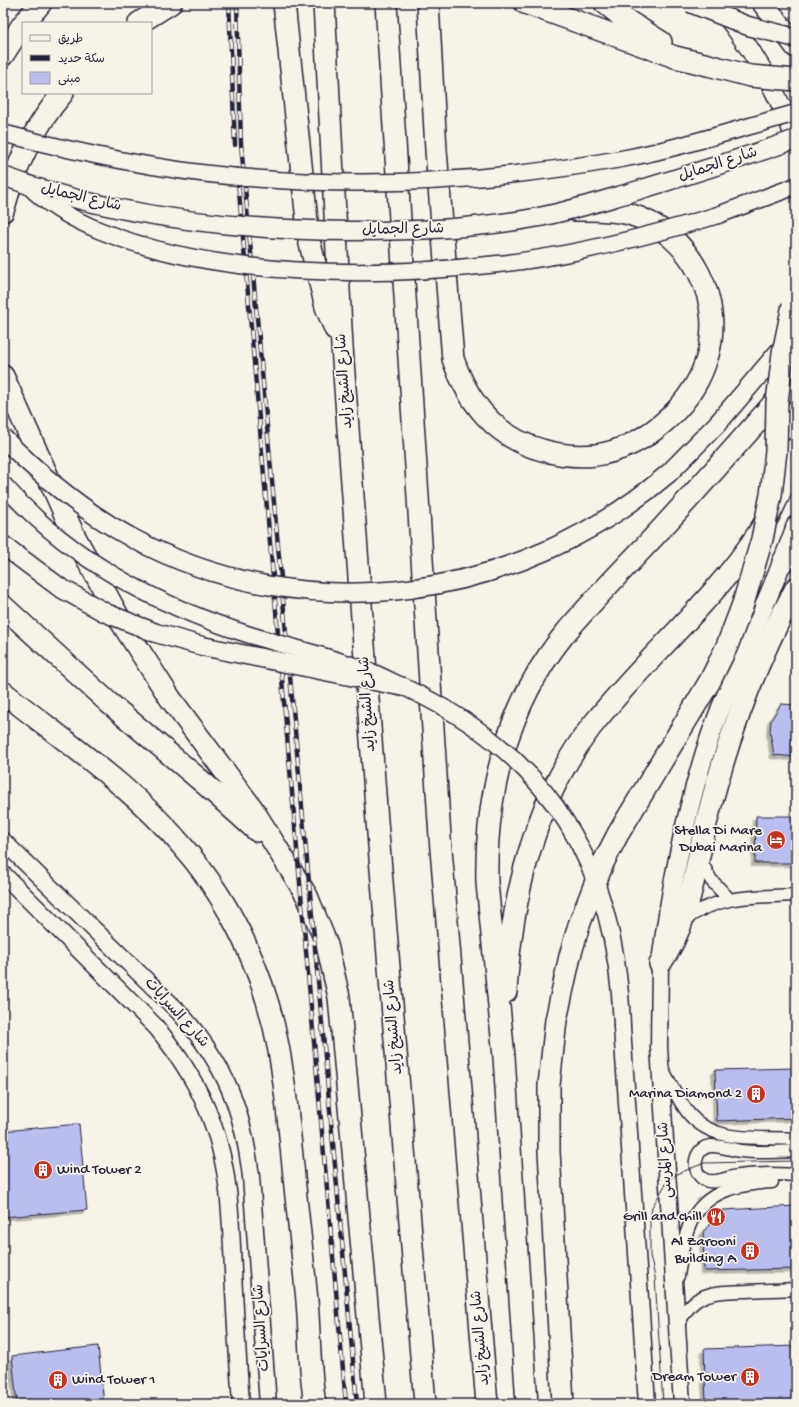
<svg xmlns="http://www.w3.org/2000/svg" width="799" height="1407" font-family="'Gochi Hand','Playpen Sans Arabic',sans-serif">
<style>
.building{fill:#babeef;stroke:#22223b;filter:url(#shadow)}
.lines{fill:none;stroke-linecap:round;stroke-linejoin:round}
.street-casing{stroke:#22223b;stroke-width:15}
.secondary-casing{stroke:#22223b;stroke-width:19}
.primary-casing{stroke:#22223b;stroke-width:21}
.highway-casing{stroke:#22223b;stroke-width:24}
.street{stroke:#f7f3e8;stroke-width:12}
.secondary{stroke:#f7f3e8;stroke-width:16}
.primary{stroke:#f7f3e8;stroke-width:18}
.highway{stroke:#f7f3e8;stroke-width:21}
.tram{stroke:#22223b;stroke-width:1}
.rail-casing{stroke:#22223b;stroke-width:4.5}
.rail{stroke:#f7f3e8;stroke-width:3;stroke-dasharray:9;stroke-linecap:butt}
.secondary-bridge-casing{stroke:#22223b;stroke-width:19;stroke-linecap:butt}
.primary-bridge-casing{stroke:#22223b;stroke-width:21;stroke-linecap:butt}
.highway-bridge-casing{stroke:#22223b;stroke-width:24;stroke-linecap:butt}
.secondary-bridge{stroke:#f7f3e8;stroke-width:16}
.primary-bridge{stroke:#f7f3e8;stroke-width:18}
.highway-bridge{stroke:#f7f3e8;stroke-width:21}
.labels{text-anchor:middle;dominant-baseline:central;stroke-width:3.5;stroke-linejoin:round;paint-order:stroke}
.street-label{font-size:15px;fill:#22223b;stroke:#f7f3e8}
.poi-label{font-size:15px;fill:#22223b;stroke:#f7f3e8;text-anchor:end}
</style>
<defs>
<filter id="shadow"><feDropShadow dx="-3.5" dy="3.5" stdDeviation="0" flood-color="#0004"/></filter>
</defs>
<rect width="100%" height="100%" fill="#f7f3e8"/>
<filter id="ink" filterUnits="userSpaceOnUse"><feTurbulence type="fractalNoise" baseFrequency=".025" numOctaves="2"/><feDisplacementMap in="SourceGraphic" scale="8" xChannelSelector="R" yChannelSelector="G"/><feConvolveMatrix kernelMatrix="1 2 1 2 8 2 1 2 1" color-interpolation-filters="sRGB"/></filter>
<g filter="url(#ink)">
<path class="building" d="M 781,704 L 796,705 L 796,757 L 774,755 L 770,732 L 771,720 Z
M 756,816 L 796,816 L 796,863 L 755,863 Z
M 796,1068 L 796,1118 L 717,1121 L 715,1070 Z
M 79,1124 L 87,1210 L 3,1217 L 3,1131 Z
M 796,1206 L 796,1269 L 704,1271 L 703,1232 L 723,1210 Z
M 98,1346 L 104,1404 L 17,1404 L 12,1356 Z
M 796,1346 L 796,1404 L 706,1404 L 704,1349 Z"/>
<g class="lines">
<defs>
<path id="street" d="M 699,858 L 711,880 L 729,899
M 683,921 C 718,894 754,897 796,895
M 662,1068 C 670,1083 678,1100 689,1114 C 715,1145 760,1136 796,1139
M 796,1151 C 778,1152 759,1153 741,1151 C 732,1150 720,1145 711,1146 C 694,1147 690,1172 705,1180 C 714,1184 723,1179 732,1177 C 753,1173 775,1174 796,1175
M 678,1276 C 681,1258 683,1239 691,1222 C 706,1190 740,1184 772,1182
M 678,1325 C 693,1291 714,1292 747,1291 C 763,1290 780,1290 796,1289"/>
<path id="secondary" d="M 718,215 L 796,186
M 3,841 L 179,1012 C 225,1064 243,1108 251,1177 L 268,1404
M 3,874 L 156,1027 C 180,1056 199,1086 212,1122 C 230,1169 231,1222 233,1271 C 235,1316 238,1360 241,1404
M 660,964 L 659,1047 L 682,1404
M 622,1027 L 647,1404"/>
<path id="primary" d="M 716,3 C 750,45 778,91 796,141
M 669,473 L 718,423 L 787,342
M 3,545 L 59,587
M 661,962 C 671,885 686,807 711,734 C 736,663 772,596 796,525"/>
<path id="highway" d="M 284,3 L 309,240 L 326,307 L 335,329
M 324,3 L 342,347 L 377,821 L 425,1404
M 386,3 L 440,837 L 487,1404
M 428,3 L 436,150 L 453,359 C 468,402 496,438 542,450 C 559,455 578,457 596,455 C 643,448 689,409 705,364 C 728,303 691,232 629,214 C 611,209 593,210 575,210
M 525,3 L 675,57 L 708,65
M 605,3 L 626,20 L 661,42
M 763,3 L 796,47
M 24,23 L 41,3
M 139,23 L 171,3
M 3,55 L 23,24
M 3,211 C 15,167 33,128 63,93
M 3,376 L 74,535 L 123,625 L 170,698 L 252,808 L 307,896 L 327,945 L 339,997 L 376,1404
M 783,562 L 796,542
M 3,606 L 109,703 L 206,785 L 257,831
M 3,692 C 64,741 134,788 184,848 C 233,905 266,977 279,1051 C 286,1089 289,1128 293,1166 C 297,1211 303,1256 307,1301 C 310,1335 309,1370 315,1404
M 660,964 C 691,921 695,866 708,816 C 728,737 757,659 796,588
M 506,992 C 511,900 534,801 591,727 C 644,659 712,604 759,532 C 776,506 787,478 796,448
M 527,1404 L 504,1057 L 487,883 C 485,795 507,706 563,636 C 594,598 630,563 663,527 C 708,478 752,428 796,378
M 563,1404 L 549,1151 L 549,1085 L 556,1020 L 570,956 L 579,925"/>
</defs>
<use href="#street" class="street-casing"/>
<use href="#secondary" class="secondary-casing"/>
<use href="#primary" class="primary-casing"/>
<use href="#highway" class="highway-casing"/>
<use href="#street" class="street"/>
<use href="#secondary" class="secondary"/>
<use href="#primary" class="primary"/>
<use href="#highway" class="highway"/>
<path class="tram" d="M 663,1404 L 655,1277 L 650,1256 L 650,1222 L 652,1207 L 667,1182 L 675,1175 L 704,1163 L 796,1161"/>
<defs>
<path id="rail" d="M 229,3 L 235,145
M 237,3 L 241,144 L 357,1404
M 237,169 L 346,1404"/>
</defs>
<use href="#rail" class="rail-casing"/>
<use href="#rail" class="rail"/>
<defs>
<path id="secondary-bridge" d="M 6,134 C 79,153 153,169 228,176 C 359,189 491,182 621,159 C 680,148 738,129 796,113
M 29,186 C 49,207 74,220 101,231 C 217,278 375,278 498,264 C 573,256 646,237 718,215
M 3,484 C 68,559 156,605 250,635 C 290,647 331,657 369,671 C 382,676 394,683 406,688 C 552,756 617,867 622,1027"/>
<path id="primary-bridge" d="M 690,3 L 748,26 L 796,38
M 3,176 C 113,217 235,230 352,231 C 413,231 474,229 534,218 C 567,212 598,202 629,193 C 685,176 741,159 796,139
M 3,438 C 41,476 84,512 132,538 C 307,632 520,601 669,473
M 59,587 L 106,613 L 156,633 L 202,646 L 404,687"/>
<path id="highway-bridge" d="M 708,65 L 750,76 L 796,80
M 579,925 L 603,863 L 618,834 L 710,681 L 727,646 L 743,604 L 762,539 L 771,495 L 776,451 L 777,402 L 783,353 L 793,305"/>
</defs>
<use href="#secondary-bridge" class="secondary-bridge-casing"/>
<use href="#primary-bridge" class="primary-bridge-casing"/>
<use href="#highway-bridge" class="highway-bridge-casing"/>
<use href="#secondary-bridge" class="secondary-bridge"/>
<use href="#primary-bridge" class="primary-bridge"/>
<use href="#highway-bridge" class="highway-bridge"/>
</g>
</g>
<defs>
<symbol id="hotel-disc" viewBox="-11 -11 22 22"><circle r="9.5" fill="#c8321e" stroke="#f7f3e8"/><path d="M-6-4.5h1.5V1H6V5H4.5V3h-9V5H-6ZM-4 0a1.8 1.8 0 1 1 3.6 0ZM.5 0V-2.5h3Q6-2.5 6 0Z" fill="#fff"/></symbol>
<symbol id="building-disc" viewBox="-11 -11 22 22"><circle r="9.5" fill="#c8321e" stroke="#f7f3e8"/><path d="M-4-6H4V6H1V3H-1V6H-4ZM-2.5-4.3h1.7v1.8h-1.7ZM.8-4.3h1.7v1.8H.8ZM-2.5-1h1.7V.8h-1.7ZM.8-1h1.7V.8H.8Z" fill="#fff"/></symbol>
<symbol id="restaurant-disc" viewBox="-11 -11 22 22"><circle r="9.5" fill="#c8321e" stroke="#f7f3e8"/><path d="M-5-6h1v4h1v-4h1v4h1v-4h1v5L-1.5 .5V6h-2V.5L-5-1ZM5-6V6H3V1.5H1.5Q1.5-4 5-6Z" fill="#fff"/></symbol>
</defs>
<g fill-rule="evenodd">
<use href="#hotel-disc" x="765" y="829" width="22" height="22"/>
<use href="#building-disc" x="745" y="1083" width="22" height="22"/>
<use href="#building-disc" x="32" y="1159" width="22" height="22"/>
<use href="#restaurant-disc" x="705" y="1206" width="22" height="22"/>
<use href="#building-disc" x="739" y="1240" width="22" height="22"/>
<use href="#building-disc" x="739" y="1366" width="22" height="22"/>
<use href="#building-disc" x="47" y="1369" width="22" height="22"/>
</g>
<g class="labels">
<g class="street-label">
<text transform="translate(718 165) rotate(-18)">شارع الجمايل</text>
<text transform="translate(81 198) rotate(13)">شارع الجمايل</text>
<text transform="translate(403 230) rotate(-1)">شارع الجمايل</text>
<text transform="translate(345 381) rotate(-94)">شارع الشيخ زايد</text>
<text transform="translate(368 704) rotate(-94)">شارع الشيخ زايد</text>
<text transform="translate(176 1013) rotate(48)">شارع السرايات</text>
<text transform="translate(394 1027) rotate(-95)">شارع الشيخ زايد</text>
<text transform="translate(666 1160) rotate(-93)">شارع المرسى</text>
<text transform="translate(262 1328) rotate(-94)">شارع السرايات</text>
<text transform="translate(481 1338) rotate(-95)">شارع الشيخ زايد</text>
</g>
<g class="poi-label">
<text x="762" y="831">Stella Di Mare<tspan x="762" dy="17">Dubai Marina</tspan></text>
<text x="742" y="1094">Marina Diamond 2</text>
<text x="57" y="1170" text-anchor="start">Wind Tower 2</text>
<text x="702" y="1217">Grill and chill</text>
<text x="736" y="1242">Al Zarooni<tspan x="736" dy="17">Building A</tspan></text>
<text x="736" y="1377">Dream Tower</text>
<text x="72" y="1380" text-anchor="start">Wind Tower 1</text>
</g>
</g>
<rect width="799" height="1407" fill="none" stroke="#f7f3e8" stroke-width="16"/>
<rect x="8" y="8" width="783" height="1391" fill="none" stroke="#22223b" stroke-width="1.5" filter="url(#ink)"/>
<rect x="22" y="22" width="130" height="72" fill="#f7f3e8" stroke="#a29fa3"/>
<rect x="30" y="35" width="20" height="6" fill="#f7f3e8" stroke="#a29fa3"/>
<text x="58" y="42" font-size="12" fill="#22223b">طريق</text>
<rect x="30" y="55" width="20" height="6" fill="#22223b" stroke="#a29fa3"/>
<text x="58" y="62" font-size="12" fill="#22223b">سكة حديد</text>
<rect x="30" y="72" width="20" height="12" fill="#babeef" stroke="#a29fa3"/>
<text x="58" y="82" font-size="12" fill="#22223b">مبنى</text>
</svg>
